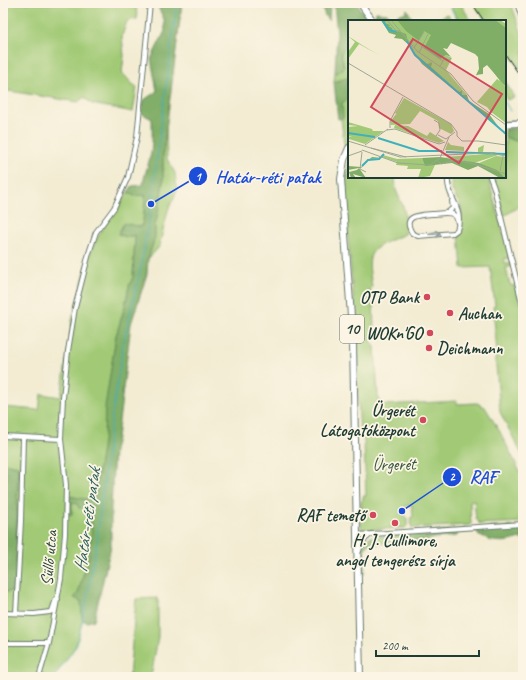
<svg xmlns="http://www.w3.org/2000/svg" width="526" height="680" font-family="Caveat,sans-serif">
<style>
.green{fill:#a2ca76;stroke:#608455}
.forest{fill:#81ae67;stroke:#50764e}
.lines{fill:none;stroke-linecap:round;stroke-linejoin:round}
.stream{stroke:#40b0ba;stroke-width:1}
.street-casing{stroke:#697a6c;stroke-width:6}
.secondary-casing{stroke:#697a6c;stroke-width:8}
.primary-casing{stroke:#697a6c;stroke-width:8}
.street{stroke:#fff;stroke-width:4}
.secondary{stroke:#fff;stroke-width:5.5}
.primary{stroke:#fff;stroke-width:6}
.rail{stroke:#1f3d34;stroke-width:1}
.oneway{stroke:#8f9e9a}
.poi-dot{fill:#d1495b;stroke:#fcf5e5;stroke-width:1.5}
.labels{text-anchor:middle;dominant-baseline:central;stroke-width:3.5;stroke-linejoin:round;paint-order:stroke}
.shield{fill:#fcf5e5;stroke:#617469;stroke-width:1}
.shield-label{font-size:16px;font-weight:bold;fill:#1f3d34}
.poi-label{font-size:17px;font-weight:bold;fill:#1f3d34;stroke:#fcf5e5;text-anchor:end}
.park-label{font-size:17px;fill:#395941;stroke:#fcf5e5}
.street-label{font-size:17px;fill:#1f3d34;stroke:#fcf5e5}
.water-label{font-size:18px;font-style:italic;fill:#29605c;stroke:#fcf5e5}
.inset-river{fill:none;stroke:#40b0ba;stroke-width:2}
.inset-road{fill:none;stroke:#9ea693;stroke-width:1}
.view{fill:#d1495b;fill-opacity:0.15;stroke:#d1495b;stroke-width:2}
.inset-edge{fill:none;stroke:#1f3d34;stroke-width:2}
.leader{fill:none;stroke:#1d4ed8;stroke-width:1.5}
.callout-dot{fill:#1d4ed8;stroke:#fcf5e5;stroke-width:1.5}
.mark-label{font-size:12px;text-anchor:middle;font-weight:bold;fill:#fff}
.callout-label{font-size:18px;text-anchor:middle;font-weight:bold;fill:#1d4ed8;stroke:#fcf5e5;stroke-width:3.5;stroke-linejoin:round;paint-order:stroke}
</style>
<rect width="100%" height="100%" fill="#fcf5e5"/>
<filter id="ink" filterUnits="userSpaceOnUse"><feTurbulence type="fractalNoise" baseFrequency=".025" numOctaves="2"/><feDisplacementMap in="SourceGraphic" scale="8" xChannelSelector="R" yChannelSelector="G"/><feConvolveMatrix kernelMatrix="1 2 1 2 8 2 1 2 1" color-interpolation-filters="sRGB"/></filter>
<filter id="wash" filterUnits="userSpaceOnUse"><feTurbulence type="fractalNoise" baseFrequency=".012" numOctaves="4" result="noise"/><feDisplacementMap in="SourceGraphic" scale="16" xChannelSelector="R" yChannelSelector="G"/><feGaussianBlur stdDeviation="0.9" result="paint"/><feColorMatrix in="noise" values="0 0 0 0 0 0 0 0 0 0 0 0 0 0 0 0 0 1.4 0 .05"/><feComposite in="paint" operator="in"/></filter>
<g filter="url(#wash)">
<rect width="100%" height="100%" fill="#f3ecd3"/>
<path class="green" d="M 3,3 L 136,3 L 137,19 L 127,21 L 122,36 L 124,56 L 122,73 C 128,78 130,83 137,87 L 133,112 L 92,104 L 84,97 L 78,102 L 3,90 Z
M 448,3 L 460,3 L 471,21 L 459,21 Z
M 473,3 L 511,3 L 523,37 L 523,73 L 505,48 L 505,21 L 486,21 Z
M 448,14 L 451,21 L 434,21 Z
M 345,47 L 349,47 L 349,78 L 334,82 L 335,72 L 337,73 L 344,67 L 341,53 Z
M 505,81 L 514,97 L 507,100 L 505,96 Z
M 349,97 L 349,143 L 346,147 L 344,143 L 341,119 L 343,118 L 341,103 L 347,100 Z
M 166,128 L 167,159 L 175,173 L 177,191 L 168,210 L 159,247 L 148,259 L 155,237 L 155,226 L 163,182 L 163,154 Z
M 505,137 L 521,143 L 523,153 L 523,204 L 504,216 L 493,177 L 505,177 Z
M 349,160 L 349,177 L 395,177 L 396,190 L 404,209 L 407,230 L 405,234 C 394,239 373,245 370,258 C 368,267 371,278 372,287 L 370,289 L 373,297 L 374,332 L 371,339 L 372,343 L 375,347 L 378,397 L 383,405 L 457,401 L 457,404 L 477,403 L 485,407 L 500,432 L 523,478 L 523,522 L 480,524 L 476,520 L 474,500 L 470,501 L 471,525 L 412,528 L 411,525 L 410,518 L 413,517 L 412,505 L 405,506 L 405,511 L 403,512 L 403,514 L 405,515 L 405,518 L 407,518 L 407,526 L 405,528 L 362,530 L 361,529 L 361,502 L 363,499 L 363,496 L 366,496 L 364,440 L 360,437 L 354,306 L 346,215 L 345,180 Z
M 451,177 L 488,177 L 510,258 L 504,259 L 505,263 L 511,262 L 512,266 L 506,268 L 510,285 L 516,286 L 523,316 L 523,457 L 500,412 L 495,353 L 497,352 L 493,307 L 495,305 L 490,267 L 462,268 L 459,236 L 462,231 L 461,207 L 451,188 Z
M 128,192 L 134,195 L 145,195 C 144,205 145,218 141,227 L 118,234 L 126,237 L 135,235 L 133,277 L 129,286 L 125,306 L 116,336 L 106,407 L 113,409 L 83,618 L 76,646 L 54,677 L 3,677 L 3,592 L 16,591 L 18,466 L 3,463 L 3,407 L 39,410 L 41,394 L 61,397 L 72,320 L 90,252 L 100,233 Z
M 408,534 L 409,538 L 405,541 L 376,544 L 376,540 L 374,537 Z
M 158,598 L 158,637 L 152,672 L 149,677 L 129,677 L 136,599 Z"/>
<path class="forest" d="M 156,3 L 166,4 L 167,3 L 182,3 L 163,154 L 163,182 L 160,203 L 155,226 L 155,237 L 148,259 L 147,274 L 131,324 L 117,438 L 114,450 L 111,508 L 111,546 L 94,620 L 87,622 L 82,620 L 81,601 L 74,598 L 78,593 L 89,554 C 87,547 90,544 91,538 C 92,528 91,518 90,508 L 83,506 L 80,509 L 77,504 L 72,502 L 72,514 L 67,515 L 68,496 L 92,500 L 96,486 L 104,435 L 105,407 L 116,336 L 125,306 L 129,286 L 133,277 L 135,235 L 126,237 L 118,234 L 124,223 L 141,227 C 145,218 144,205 145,195 L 134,196 L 128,192 L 132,186 L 143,185 C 144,175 148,167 150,157 C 153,145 152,132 152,119 L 141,113 L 144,100 L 157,91 L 151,59 L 165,31 L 164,19 Z
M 321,3 L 330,3 L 329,21 L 325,16 Z
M 334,3 L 356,3 L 369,21 L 349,21 L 349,47 L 345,47 L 341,53 L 344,68 L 337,73 L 335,72 L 337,34 Z
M 407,9 L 413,21 L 394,21 L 398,15 L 406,12 Z
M 376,12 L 387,13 L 394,21 L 379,21 L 375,17 Z
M 347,78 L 349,78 L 349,82 L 346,84 L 349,86 C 349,96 350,98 342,103 L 343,118 L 338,119 L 334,82 Z
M 523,128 L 523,153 L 521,143 L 505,137 L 505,129 Z
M 3,463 L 18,466 L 16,591 L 3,592 Z
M 523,526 L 522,540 L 519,538 C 509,543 498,542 488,540 L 485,537 L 479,536 L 477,531 L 458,532 L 457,536 L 435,538 L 428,540 L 424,542 L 417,543 L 405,541 L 409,538 L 408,534 L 409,533 L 432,534 L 435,531 Z
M 370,537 L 374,537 L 376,540 L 376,544 L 369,544 L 364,550 L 365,573 L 363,574 C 359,563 358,544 370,537 Z"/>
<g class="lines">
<path class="stream" d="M 448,3 L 458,21
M 505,102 L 510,111
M 54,677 L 76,646 L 83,618 L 97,541 L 108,443 L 123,345 L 141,267 L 151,204 L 177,3"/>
</g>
</g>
<g filter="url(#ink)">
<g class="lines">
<defs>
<path id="street" d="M 517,3 L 523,21
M 448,177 C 446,197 465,208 457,230 L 453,233 L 418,236 L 412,233 C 401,215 420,215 432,214 C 439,214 449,211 454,215 C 457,217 457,220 458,223
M 490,177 L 494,188 L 523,307
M 447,213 L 453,208 L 452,201
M 3,436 L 61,439
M 358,535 L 523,524
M 359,551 L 362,542 L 371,534
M 3,613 L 34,614 L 50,612 L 52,611 L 56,599 L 58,599
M 16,613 L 21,521 L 23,437
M 3,643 L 49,643
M 39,677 L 49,643 L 61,579 L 65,534 L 66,485 L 61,439 L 63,398 L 68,351 L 75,308 L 89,253 L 96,232 L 114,208 L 128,177 L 137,137 L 150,3"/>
<path id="secondary" d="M 505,124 L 523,123"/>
<path id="primary" d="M 360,3 L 373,21
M 349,148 L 344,160 L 341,179 L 353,344 L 360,677"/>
</defs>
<use href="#street" class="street-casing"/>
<use href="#secondary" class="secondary-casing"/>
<use href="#primary" class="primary-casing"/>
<use href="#street" class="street"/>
<use href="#secondary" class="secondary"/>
<use href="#primary" class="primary"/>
<path class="rail" d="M 472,3 L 484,21
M 505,54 L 523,80"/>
</g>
<defs><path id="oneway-shaft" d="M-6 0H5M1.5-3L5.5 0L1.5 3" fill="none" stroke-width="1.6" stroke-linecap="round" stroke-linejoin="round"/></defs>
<use class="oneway" href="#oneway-shaft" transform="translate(435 234) rotate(-4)"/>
</g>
<g class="poi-dot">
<circle cx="427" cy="297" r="4"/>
<circle cx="450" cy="313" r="4"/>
<circle cx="430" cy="333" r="4"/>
<circle cx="429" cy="348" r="4"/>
<circle cx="423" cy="420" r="4"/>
<circle cx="373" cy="515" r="4"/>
<circle cx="395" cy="523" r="4"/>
</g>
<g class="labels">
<rect class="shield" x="340" y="315" width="24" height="28" rx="3"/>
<g class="shield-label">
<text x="352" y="329">10</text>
</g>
<g class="poi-label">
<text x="419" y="297">OTP Bank</text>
<text x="458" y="313" text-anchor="start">Auchan</text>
<text x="422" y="333">WOKn'GO</text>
<text x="437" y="348" text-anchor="start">Deichmann</text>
<text x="415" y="410">Ürgerét<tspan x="415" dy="20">Látogatóközpont</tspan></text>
<text x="365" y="515">RAF temető</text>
<text x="395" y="540" text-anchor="middle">H. J. Cullimore,<tspan x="395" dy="20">angol tengerész sírja</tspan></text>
</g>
<g class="park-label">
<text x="394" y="464">Ürgerét</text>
</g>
<g class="street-label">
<text transform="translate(49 558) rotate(-85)">Süllő utca</text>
</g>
<g class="water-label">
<text transform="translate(87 520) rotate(-82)">Határ-réti patak</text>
</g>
</g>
<g transform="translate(348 20)">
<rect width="158" height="158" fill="#f3ecd3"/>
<path d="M 39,0 L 152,0 L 158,4 L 158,66 L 155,64 L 158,67 L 158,103 L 143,92 L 139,87 L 129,82 L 149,59 L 152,61 L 144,50 L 145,44 L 137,44 L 128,57 L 132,48 L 130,35 L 88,13 L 92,38 L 98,35 L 104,38 L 98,50 L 119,75 L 117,77 L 67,35 L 59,22 L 36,4 ZM 0,16 L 14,25 L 31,35 L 11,24 L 0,39 L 0,32 L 7,22 ZM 56,78 L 103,104 L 106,111 L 103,114 L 91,108 L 90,101 L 72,91 L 62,104 L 43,105 L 42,102 L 48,94 L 50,95 L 47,93 ZM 1,98 L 0,102 L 24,109 L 25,111 L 36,111 L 17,124 L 1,119 L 0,117 L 4,116 L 0,116 L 0,107 L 10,106 L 0,105 L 0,100 ZM 47,105 L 60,106 L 79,116 L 82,112 L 96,121 L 91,123 L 46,108 ZM 100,122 L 103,125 L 116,127 L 116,131 L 97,130 ZM 136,125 L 135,132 L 146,132 L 151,134 L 100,133 L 130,132 L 130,128 ZM 139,134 L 150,135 L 126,143 L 97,137 ZM 35,135 L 49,139 L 74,138 L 77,145 L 87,145 L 82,156 L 70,158 L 73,149 L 59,149 L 60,146 L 48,145 L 49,142 L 34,137 ZM 148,136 L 158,137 L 158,158 L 131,143 Z" fill="#a2ca76"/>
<path d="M 33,0 L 39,0 L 37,3 L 42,5 L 41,7 L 43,7 L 46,12 L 48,10 L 58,14 L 61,25 L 54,19 L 46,18 L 48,15 L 41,13 ZM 49,0 L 147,0 L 158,8 L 158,67 L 139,45 L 135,48 L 135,54 L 128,55 L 131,49 L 130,37 L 127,34 L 103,23 L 99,29 L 95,28 L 103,37 L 98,35 L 92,39 L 76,28 L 83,15 L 76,11 L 71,21 L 58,11 ZM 67,34 L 79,44 L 83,43 L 81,41 L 84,43 L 83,47 L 107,69 L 112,72 L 114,70 L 114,75 L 119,75 L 121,81 L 141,94 L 150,106 L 74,44 ZM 24,137 L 34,138 L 22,139 L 13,148 L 11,148 L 18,158 L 5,154 L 8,158 L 3,158 L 1,152 L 9,150 L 11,148 L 0,150 L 0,146 L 13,147 ZM 92,137 L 131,143 L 149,150 L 157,158 L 152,158 L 130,146 L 120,150 L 104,143 L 77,146 L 74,138 Z" fill="#81ae67"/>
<path class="inset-river" d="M 34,0 L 41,10 L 49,12M 59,21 L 67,35 L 158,114M 0,113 L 27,117M 30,118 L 71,131 L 94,131M 98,132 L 158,134M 14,146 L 20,140 L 31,139 L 36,134"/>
<path class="inset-road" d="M 39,0 L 49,12 L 52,10M 43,0 L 69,31 L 103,54 L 125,81 L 158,105M 73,26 L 95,41M 66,28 L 76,12M 71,33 L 80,14M 0,43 L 103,104 L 109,112 L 109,116M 92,46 L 97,38 L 101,40 L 103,38M 86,100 L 91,103 L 92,110 L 88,116M 42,108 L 42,101 L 55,77M 39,110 L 47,109 L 91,124 L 97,122M 90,115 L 98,119 L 107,112M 109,116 L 114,121 L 130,121 L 158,125M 0,121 L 52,137 L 141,133 L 158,136M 17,125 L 40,109M 23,128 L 58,137M 14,130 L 50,143 L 82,145 L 92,138 L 101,117M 14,132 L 12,149 L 18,152M 0,136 L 14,131M 90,141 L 93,144 L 107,140 L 126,144 L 158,154M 152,151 L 155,136"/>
<path class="view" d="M 65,19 L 154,74 L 111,143 L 23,87 Z"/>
<rect width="158" height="158" class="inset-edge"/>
</g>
<path class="leader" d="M151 204L198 176M402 511L452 477"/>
<g class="callout-dot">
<circle cx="151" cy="204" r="4"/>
<circle cx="402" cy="511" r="4"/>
<circle cx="198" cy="176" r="10"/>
<circle cx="452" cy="477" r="10"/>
</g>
<g class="mark-label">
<text x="198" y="181">1</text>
<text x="452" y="481">2</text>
</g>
<g class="callout-label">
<text x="268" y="183">Határ-réti patak</text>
<text x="483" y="483">RAF</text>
</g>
<rect width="526" height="680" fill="none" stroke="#fcf5e5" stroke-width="16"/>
<path d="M376 650v6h103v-6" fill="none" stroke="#1f3d34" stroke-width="2"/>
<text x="382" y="650" font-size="12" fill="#1f3d34" stroke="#fcf5e5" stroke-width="3" paint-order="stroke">200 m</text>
</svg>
